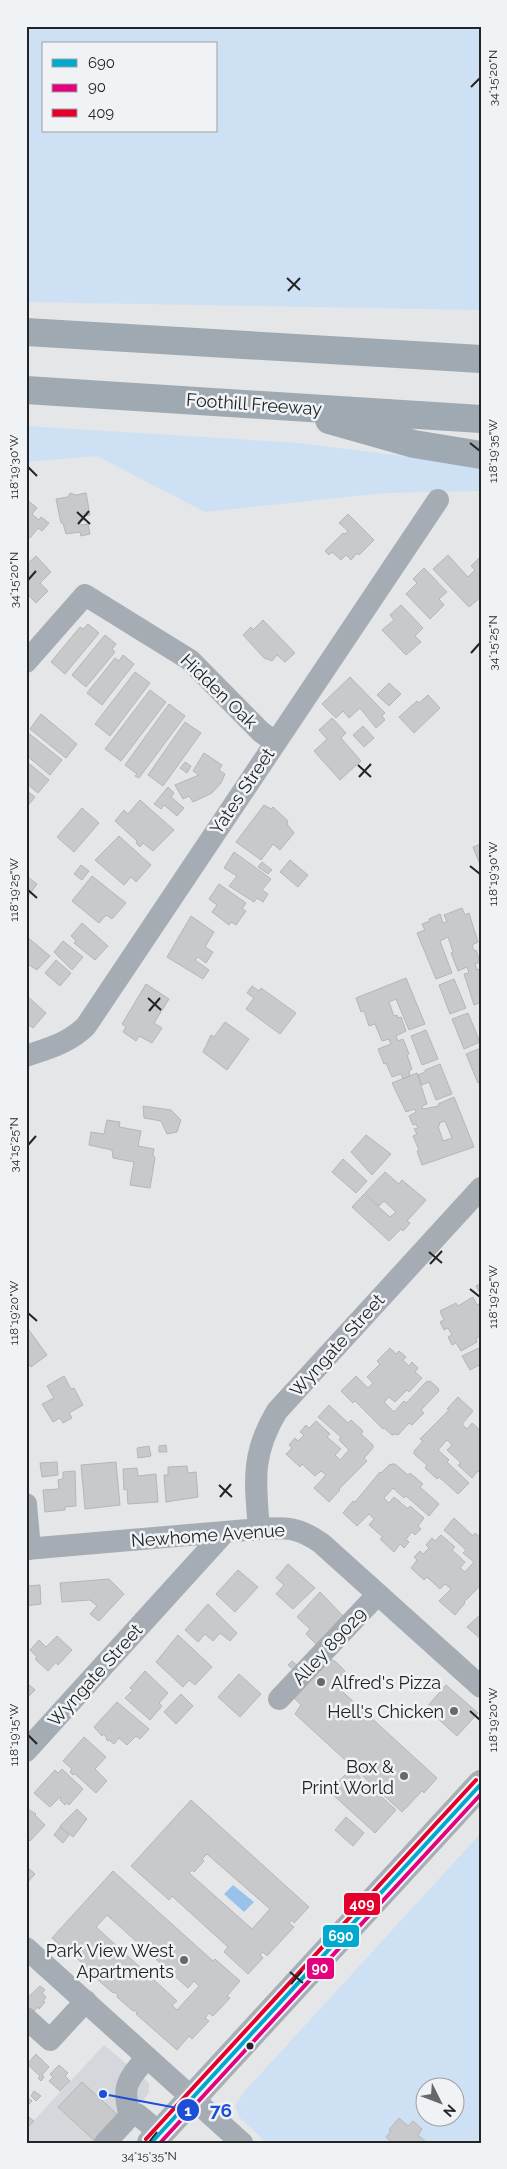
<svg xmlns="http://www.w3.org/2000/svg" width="507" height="2169" font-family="Raleway,sans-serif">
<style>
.built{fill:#d4d8dd}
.green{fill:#cee0f3;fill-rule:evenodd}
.water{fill:#99c2eb}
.building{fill:#c8c9ca;stroke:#b5b6b7;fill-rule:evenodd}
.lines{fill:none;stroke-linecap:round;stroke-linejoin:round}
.minor{stroke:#a5acb4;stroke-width:22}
.major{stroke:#a6afb5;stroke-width:28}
.highway{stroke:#9fa9b1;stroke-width:28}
.bus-1-casing{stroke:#f0f3f6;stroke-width:8}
.bus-2-casing{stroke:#f0f3f6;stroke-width:8}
.bus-3-casing{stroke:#f0f3f6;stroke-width:8}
.bus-1{stroke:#00a9ce;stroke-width:4}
.bus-2{stroke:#e5007d;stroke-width:4}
.bus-3{stroke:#e4002b;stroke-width:4}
.ticks{fill:none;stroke:#232425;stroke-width:2}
.poi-dot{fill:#676869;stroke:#f0f3f6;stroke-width:2}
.bus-dot{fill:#232425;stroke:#f0f3f6;stroke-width:2}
.labels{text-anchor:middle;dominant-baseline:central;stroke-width:5;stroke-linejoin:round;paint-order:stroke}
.street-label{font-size:18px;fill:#232425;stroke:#f0f3f6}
.poi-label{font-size:18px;fill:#232425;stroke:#f0f3f6;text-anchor:end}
.leader{fill:none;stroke:#1d4ed8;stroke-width:2}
.callout-dot{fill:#1d4ed8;stroke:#f0f3f6;stroke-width:2}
.mark-label{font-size:15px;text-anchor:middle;font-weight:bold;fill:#fff}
.callout-label{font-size:19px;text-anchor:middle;font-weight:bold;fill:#1d4ed8;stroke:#f0f3f6;stroke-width:5;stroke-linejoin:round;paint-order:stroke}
.line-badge{stroke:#f0f3f6;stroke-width:2}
.badge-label{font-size:14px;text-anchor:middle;font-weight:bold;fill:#fff}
.neatline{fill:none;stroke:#232425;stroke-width:2}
.ticks-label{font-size:12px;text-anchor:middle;fill:#232425}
</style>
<rect width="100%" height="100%" fill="#e4e6e7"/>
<path class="built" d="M 104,2045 L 149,2083 L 149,2092 L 146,2097 L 103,2143 L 26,2143 L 26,2129 Z"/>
<path class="green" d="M 26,26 L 481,26 L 481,310 L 26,302 ZM 44,44 L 216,44 L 216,131 L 44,131 Z
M 26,426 L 300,443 L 481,466 L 481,491 L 385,493 L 205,512 L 97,456 L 26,462 Z
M 481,1833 L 481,2143 L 267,2143 L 240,2118 L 235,2106 L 244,2092 ZM 424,2086 L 454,2086 L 454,2116 L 424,2116 Z"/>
<path class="water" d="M 233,1885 L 254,1902 L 244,1912 L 224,1894 Z"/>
<path class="building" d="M 70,493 L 76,495 L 86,493 L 90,515 L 84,516 L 84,520 L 79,521 L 80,525 L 88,524 L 90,534 L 81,536 L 80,532 L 66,534 L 63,523 L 61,523 L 56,499 L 68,497 Z
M 26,499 L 37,508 L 32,514 L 39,520 L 41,517 L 49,523 L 42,531 L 38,528 L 30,538 L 26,534 Z
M 348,514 L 374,540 L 359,555 L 357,553 L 351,560 L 346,555 L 341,560 L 332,552 L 329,555 L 325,551 L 343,533 L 345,534 L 348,531 L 339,523 Z
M 448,555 L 468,577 L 475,570 L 471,566 L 480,557 L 481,559 L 481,597 L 469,607 L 433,569 Z
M 36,556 L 51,572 L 40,583 L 48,591 L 36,603 L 26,593 L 26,565 Z
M 424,568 L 447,592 L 439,599 L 444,605 L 430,619 L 406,594 L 417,583 L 413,579 Z
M 401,605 L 423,628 L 415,636 L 421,642 L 406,655 L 382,630 L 394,620 L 390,615 Z
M 263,620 L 295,653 L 285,662 L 277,655 L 272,661 L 264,658 L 243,635 L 251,627 L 253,630 Z
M 88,624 L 99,633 L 65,674 L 51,662 L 80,627 L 83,629 Z
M 105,635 L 116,644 L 112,649 L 115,652 L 86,687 L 72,675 Z
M 123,655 L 134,664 L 102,705 L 87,693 L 115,658 L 119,661 Z
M 135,672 L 150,683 L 110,736 L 95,724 Z
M 350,677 L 385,713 L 382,716 L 385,720 L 376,728 L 360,708 L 349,718 L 343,711 L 336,718 L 322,704 Z
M 389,683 L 401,694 L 389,706 L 377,695 Z
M 150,690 L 166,702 L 121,761 L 105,749 Z
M 428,695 L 440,708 L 414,733 L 399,717 L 417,701 L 419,703 Z
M 169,704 L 185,716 L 139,778 L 135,776 L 137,774 L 125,765 Z
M 41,714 L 77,744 L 66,758 L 30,729 Z
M 332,718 L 346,733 L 341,738 L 361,761 L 340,780 L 314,751 L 327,739 L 319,730 Z
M 185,722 L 201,733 L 163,786 L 148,775 Z
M 363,726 L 374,738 L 364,747 L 353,735 Z
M 27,732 L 62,760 L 50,775 L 26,755 Z
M 204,753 L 222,765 L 219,770 L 225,774 L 221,783 L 212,793 L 193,802 L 189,796 L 183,799 L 175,785 L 199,775 L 193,771 Z
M 26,761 L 49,780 L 38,793 L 26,783 Z
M 185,762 L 191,766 L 187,773 L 180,768 Z
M 168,787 L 174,793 L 171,797 L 184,808 L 177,816 L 164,805 L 161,809 L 154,804 Z
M 26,790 L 35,797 L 26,808 Z
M 140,800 L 174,830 L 153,851 L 143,843 L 140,847 L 136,843 L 137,841 L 115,821 L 124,810 L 128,814 Z
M 264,805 L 271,809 L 273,807 L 288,821 L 287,824 L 294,833 L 280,850 L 273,844 L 261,860 L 236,842 Z
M 82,808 L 99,823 L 74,852 L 57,837 Z
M 119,836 L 151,865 L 136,882 L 131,877 L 124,885 L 95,860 Z
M 481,844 L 481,867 L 473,847 Z
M 234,852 L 271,879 L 262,890 L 268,894 L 263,902 L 257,898 L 254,902 L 229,886 L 237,876 L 224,868 Z
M 290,860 L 308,875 L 298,887 L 280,872 Z
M 262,862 L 272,870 L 268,874 L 258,867 Z
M 81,865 L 89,871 L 82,880 L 74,874 Z
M 92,876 L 126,903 L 112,919 L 106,915 L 99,923 L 72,901 Z
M 29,878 L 37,884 L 29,895 L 26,893 L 26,882 Z
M 219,884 L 246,903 L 242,909 L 246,911 L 236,925 L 231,922 L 229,925 L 212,912 L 217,905 L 209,899 Z
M 462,908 L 465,915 L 469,913 L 478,942 L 472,945 L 474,951 L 476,950 L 480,962 L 475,964 L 477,970 L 481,968 L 481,1002 L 474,1005 L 464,974 L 469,973 L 467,967 L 458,971 L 451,953 L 453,952 L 448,937 L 440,941 L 452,973 L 436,979 L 417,933 L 425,930 L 422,924 L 430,921 L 429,919 L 440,914 L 443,923 L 447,922 L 444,915 Z
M 191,916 L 214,932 L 205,947 L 213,952 L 206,963 L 198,957 L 195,960 L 209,970 L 203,979 L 167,957 Z
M 82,923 L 108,946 L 95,960 L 74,943 L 76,941 L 71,936 Z
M 26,936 L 50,956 L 37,970 L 26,963 Z
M 63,941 L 83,957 L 72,970 L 54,952 Z
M 56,960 L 71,973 L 60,986 L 45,973 Z
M 406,978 L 425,1024 L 409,1030 L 396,999 L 389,1002 L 394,1016 L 397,1015 L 398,1018 L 401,1017 L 406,1031 L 396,1036 L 398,1041 L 403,1039 L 409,1054 L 407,1055 L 412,1069 L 409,1071 L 410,1076 L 403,1079 L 401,1074 L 392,1077 L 386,1063 L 384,1064 L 378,1049 L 391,1044 L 389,1039 L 382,1041 L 375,1024 L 369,1026 L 364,1011 L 361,1012 L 356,998 Z
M 454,979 L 466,1008 L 450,1014 L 439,985 Z
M 146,984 L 169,999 L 154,1023 L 162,1028 L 152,1043 L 139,1036 L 136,1041 L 123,1032 L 126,1027 L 122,1024 Z
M 252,986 L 259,991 L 261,988 L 296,1013 L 280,1034 L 246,1009 L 254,998 L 247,993 Z
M 26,995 L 46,1013 L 33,1028 L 26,1023 Z
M 468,1013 L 480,1042 L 464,1049 L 452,1019 Z
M 225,1022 L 249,1039 L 227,1070 L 203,1052 L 211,1035 L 214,1037 Z
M 426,1030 L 438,1059 L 422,1065 L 411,1036 Z
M 481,1048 L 481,1082 L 478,1083 L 466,1054 Z
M 440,1064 L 452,1094 L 436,1100 L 429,1082 L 422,1085 L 418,1075 L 425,1072 L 425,1070 Z
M 417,1073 L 427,1104 L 422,1106 L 423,1109 L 439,1106 L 438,1104 L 454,1097 L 474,1147 L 422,1165 L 417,1151 L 419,1150 L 413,1136 L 417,1134 L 414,1129 L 418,1128 L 416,1124 L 413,1125 L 409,1116 L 416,1112 L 415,1109 L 406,1112 L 392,1083 ZM 445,1121 L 452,1138 L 443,1141 L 438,1126 L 440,1125 L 439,1123 Z
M 143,1106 L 171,1110 L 181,1120 L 177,1132 L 167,1134 L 161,1121 L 144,1118 Z
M 107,1120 L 120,1122 L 119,1127 L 141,1131 L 138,1146 L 154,1149 L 153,1155 L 155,1158 L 150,1188 L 130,1185 L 134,1162 L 113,1158 L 112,1150 L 89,1145 L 91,1132 L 104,1134 Z
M 366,1135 L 391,1154 L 372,1175 L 351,1152 Z
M 343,1159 L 367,1181 L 356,1193 L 332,1172 Z
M 385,1172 L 399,1184 L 402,1180 L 426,1200 L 407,1221 L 410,1223 L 403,1231 L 401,1229 L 389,1241 L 352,1207 L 364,1194 L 390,1217 L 396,1212 L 384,1201 L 379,1206 L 365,1193 Z
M 481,1283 L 481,1295 L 476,1286 Z
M 473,1297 L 477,1305 L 481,1303 L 481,1336 L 476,1338 L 477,1342 L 461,1351 L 456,1343 L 452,1345 L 448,1337 L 452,1335 L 448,1328 L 444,1330 L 440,1322 L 444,1320 L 440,1311 L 456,1303 L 458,1306 Z
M 26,1326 L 47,1355 L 31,1367 L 26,1361 Z
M 481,1347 L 481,1364 L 470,1370 L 462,1356 Z
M 390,1348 L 396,1354 L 399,1351 L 406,1357 L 403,1360 L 409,1366 L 412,1362 L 418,1368 L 415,1372 L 422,1378 L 409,1392 L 407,1390 L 395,1402 L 389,1397 L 384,1402 L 394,1412 L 404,1401 L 406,1403 L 427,1381 L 429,1382 L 430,1381 L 438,1388 L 439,1391 L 421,1410 L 424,1413 L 412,1425 L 409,1423 L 398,1435 L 396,1434 L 392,1435 L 384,1428 L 383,1429 L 355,1401 L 353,1403 L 341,1391 L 356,1376 L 368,1388 L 373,1383 L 367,1377 L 380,1364 L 377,1361 Z
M 64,1376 L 71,1389 L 74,1388 L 83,1405 L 69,1413 L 72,1418 L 63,1423 L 60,1418 L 53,1422 L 42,1404 L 54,1398 L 47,1386 Z
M 458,1397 L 473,1411 L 462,1424 L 467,1429 L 472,1423 L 481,1431 L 481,1474 L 478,1471 L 472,1478 L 458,1465 L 461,1463 L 447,1450 L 452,1445 L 447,1440 L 438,1450 L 449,1460 L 447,1462 L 469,1483 L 458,1494 L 439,1477 L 437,1479 L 425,1468 L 427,1465 L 414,1454 L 414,1451 L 423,1441 L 420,1439 L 449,1410 L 447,1409 Z
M 329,1405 L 348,1423 L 351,1420 L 363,1431 L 361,1434 L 373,1445 L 373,1448 L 364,1458 L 367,1461 L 339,1489 L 340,1490 L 329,1502 L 314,1488 L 326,1475 L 321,1471 L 315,1476 L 302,1464 L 300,1467 L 286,1454 L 292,1448 L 289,1445 L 295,1438 L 298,1441 L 304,1435 L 300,1432 L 306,1425 L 309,1428 L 316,1421 L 330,1434 L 327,1437 L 341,1449 L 335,1455 L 340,1460 L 349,1450 L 339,1440 L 341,1437 L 318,1417 Z
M 166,1445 L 167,1452 L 159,1452 L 159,1446 Z
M 149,1446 L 151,1456 L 138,1458 L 137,1448 Z
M 57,1462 L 58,1475 L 42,1477 L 40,1463 Z
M 116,1462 L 120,1505 L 85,1509 L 81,1465 Z
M 392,1464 L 395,1464 L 408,1475 L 410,1473 L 423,1484 L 420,1487 L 439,1504 L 429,1516 L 406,1496 L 404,1498 L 393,1488 L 384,1498 L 389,1503 L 394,1497 L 408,1509 L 410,1506 L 424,1518 L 418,1526 L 421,1529 L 415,1535 L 412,1532 L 406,1539 L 409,1542 L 404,1548 L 400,1544 L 394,1552 L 380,1539 L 383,1537 L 369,1525 L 374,1519 L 369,1514 L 357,1526 L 343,1513 L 353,1501 L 355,1502 L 380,1472 L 381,1473 L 389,1465 Z
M 187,1466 L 188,1473 L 196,1472 L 198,1497 L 166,1502 L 164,1475 L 168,1475 L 168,1467 Z
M 137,1468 L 138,1476 L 156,1474 L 158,1502 L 128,1504 L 127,1489 L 124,1490 L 123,1469 Z
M 75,1471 L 76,1506 L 65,1507 L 65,1510 L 45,1512 L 43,1490 L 59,1489 L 58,1480 L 63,1479 L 63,1472 Z
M 454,1518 L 473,1536 L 475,1533 L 481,1538 L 481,1585 L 464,1602 L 465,1603 L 455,1615 L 439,1601 L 451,1589 L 445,1584 L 440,1589 L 427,1577 L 424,1580 L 411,1568 L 417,1560 L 414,1557 L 420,1551 L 423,1554 L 429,1548 L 426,1545 L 432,1538 L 435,1541 L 441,1535 L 455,1547 L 452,1550 L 465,1562 L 460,1568 L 465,1572 L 474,1562 L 463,1553 L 466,1550 L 444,1530 Z
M 288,1564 L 315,1588 L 293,1609 L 276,1594 L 284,1585 L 276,1578 Z
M 238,1570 L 258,1587 L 235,1612 L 216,1594 Z
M 109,1579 L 124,1594 L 99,1621 L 90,1614 L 97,1606 L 90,1600 L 62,1602 L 60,1583 Z
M 40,1585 L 41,1604 L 26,1606 L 26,1586 Z
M 320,1592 L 343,1616 L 317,1645 L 306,1634 L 310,1629 L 297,1617 Z
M 208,1604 L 237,1633 L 230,1641 L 220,1633 L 213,1641 L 205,1634 L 198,1642 L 185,1630 Z
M 481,1614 L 481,1639 L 467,1627 Z
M 178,1635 L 212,1667 L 195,1685 L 189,1680 L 183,1687 L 156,1662 Z
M 57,1636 L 72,1650 L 58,1665 L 56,1662 L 48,1671 L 35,1659 L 37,1657 L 30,1650 L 39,1640 L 46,1647 Z
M 329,1658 L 336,1662 L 345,1671 L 334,1684 L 437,1778 L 424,1793 L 422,1791 L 402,1812 L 295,1714 L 301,1705 L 293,1697 Z
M 292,1661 L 298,1666 L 294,1670 L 288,1665 Z
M 145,1671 L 168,1693 L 159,1703 L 162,1706 L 150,1720 L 125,1698 L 133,1690 L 130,1688 Z
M 239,1674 L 261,1694 L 240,1717 L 218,1697 Z
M 26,1682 L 35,1690 L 26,1699 Z
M 446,1685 L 478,1713 L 457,1736 L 426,1708 Z
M 181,1694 L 193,1706 L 176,1724 L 164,1712 Z
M 117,1702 L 149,1729 L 140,1739 L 136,1736 L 127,1745 L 119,1738 L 114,1744 L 109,1740 L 108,1741 L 106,1739 L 107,1738 L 103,1734 L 102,1736 L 94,1727 Z
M 84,1737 L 106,1757 L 95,1769 L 107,1781 L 96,1793 L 75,1774 L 73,1775 L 70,1772 L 72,1769 L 63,1761 Z
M 62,1769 L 83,1789 L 69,1805 L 67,1803 L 65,1805 L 60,1800 L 61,1798 L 60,1797 L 50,1807 L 34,1793 L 55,1770 L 58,1773 Z
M 351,1769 L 396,1810 L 375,1833 L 330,1792 L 335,1787 L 334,1786 Z
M 191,1800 L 309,1907 L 294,1923 L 292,1920 L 289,1923 L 294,1927 L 267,1956 L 263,1952 L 260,1955 L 263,1958 L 248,1974 L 224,1952 L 228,1947 L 172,1896 L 169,1900 L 131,1866 ZM 207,1854 L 270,1909 L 251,1930 L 251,1928 L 189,1873 L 192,1870 L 194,1872 L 204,1861 L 202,1859 Z
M 26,1808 L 36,1814 L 35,1815 L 45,1825 L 30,1841 L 26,1838 Z
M 77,1809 L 87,1819 L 73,1837 L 60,1826 Z
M 346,1817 L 364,1833 L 353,1846 L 335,1830 Z
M 60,1827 L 69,1835 L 63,1843 L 54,1835 Z
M 26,1866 L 35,1874 L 26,1884 Z
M 113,1871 L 213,1961 L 215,1959 L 240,1981 L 227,1996 L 230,1998 L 213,2016 L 209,2013 L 205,2018 L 209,2021 L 192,2039 L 189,2036 L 177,2050 L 136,2014 L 138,2013 L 134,2010 L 133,2011 L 117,1997 L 118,1995 L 114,1992 L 113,1993 L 97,1979 L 99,1978 L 95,1974 L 93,1975 L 75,1956 L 74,1958 L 52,1938 ZM 107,1915 L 188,1988 L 194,1981 L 199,1986 L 177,2010 L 172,2005 L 177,2001 L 96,1927 Z
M 40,1986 L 45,1990 L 42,1993 L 46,1997 L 43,2001 L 45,2002 L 39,2009 L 38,2007 L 32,2013 L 26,2008 L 26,1999 Z
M 36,2054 L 49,2067 L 42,2075 L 44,2077 L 41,2081 L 38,2078 L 40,2076 L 27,2064 Z
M 59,2065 L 68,2073 L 65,2076 L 70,2081 L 60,2091 L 49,2081 L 53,2077 L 50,2074 Z
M 82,2082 L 121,2118 L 97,2143 L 58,2107 Z
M 34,2091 L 41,2096 L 36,2101 L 31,2096 Z
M 26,2092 L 29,2095 L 27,2097 L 32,2101 L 26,2107 Z
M 26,2115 L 34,2121 L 26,2129 Z
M 399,2118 L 408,2126 L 413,2121 L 422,2129 L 418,2135 L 427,2143 L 392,2143 L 386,2137 L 391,2131 L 389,2130 Z"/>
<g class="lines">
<path class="minor" d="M 26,662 L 85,595 L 190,660 L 261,732 L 275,742
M 26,1056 C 49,1048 69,1043 86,1026 L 438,500
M 26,1504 L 30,1549
M 259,1529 C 255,1481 251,1454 277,1411 L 481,1188
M 26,1549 L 259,1529 C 286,1527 298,1527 321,1543 L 481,1687
M 279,1699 L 378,1594
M 26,1751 L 224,1533
M 26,1948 L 242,2143
M 26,2018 L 50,2040 L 86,2001
M 130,2116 C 121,2085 128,2080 147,2057
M 105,2143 L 130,2116 L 137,2114 L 160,2133"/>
<path class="major" d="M 151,2143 L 481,1784"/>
<path class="highway" d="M 26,332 L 481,359
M 26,390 L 481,419
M 329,420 L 414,444 L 481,455"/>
<defs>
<path id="bus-1" d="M 151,2143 L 481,1784"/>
<path id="bus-2" d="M 160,2143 L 481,1794"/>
<path id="bus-3" d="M 146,2139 L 476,1780"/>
</defs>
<use href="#bus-1" class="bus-1-casing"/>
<use href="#bus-2" class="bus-2-casing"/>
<use href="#bus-3" class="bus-3-casing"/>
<use href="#bus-1" class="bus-1"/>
<use href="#bus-2" class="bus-2"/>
<use href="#bus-3" class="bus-3"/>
</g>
<path class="ticks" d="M 471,87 L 480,78M 287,278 L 300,290M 288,291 L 300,278M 470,443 L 480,451M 28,467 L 37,476M 77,512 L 90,524M 78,524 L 89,511M 28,580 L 36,571M 471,653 L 480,643M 358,765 L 371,777M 359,777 L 371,764M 470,866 L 480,874M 28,890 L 37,898M 148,998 L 161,1010M 149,1011 L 160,998M 28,1145 L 36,1136M 429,1252 L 442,1263M 430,1264 L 442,1251M 470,1289 L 480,1297M 28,1313 L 37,1321M 219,1485 L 232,1497M 220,1497 L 231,1484M 470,1711 L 480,1720M 28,1735 L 37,1744M 290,1972 L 303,1983M 291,1984 L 302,1971M 149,2142 L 157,2132"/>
<g class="poi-dot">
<circle cx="321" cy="1682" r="5"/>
<circle cx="454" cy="1711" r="5"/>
<circle cx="404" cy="1776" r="5"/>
<circle cx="184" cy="1960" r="5"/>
</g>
<circle class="bus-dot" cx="250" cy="2046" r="4.5"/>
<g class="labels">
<g class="street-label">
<text transform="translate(254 404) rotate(4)">Foothill Freeway</text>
<text transform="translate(219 691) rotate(44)">Hidden Oak</text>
<text transform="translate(242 791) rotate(-56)">Yates Street</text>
<text transform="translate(337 1345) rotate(-48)">Wyngate Street</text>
<text transform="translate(208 1535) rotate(-4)">Newhome Avenue</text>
<text transform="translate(329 1646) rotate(-47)">Alley 89029</text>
<text transform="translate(95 1675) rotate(-48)">Wyngate Street</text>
</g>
<g class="poi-label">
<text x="331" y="1682" text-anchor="start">Alfred's Pizza</text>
<text x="444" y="1711">Hell's Chicken</text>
<text x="394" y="1766">Box &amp;<tspan x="394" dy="21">Print World</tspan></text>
<text x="174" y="1950">Park View West<tspan x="174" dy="21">Apartments</tspan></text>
</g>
</g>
<path class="leader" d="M103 2094L188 2110"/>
<g class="callout-dot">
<circle cx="103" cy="2094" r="5"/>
<circle cx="188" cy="2110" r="12"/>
</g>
<g class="mark-label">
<text x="188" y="2116">1</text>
</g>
<g class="callout-label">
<text x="221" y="2117">76</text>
</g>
<g class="line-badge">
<rect x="343" y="1892" width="38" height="24" rx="5" fill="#e4002b"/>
<rect x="322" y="1924" width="38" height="24" rx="5" fill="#00a9ce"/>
<rect x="306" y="1957" width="29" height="23" rx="5" fill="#e5007d"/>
</g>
<g class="badge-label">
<text x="362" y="1909">409</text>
<text x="341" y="1941">690</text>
<text x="320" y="1973">90</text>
</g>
<rect width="507" height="2169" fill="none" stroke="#f0f3f6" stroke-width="55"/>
<rect x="42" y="42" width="175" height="90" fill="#f0f3f6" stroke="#9ea0a2"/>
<rect x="52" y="59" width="25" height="8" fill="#00a9ce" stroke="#9ea0a2"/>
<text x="88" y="68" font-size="15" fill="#232425">690</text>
<rect x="52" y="84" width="25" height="8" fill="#e5007d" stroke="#9ea0a2"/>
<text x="88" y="92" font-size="15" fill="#232425">90</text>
<rect x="52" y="109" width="25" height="8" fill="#e4002b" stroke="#9ea0a2"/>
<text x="88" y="118" font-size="15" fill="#232425">409</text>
<g transform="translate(440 2102) rotate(132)"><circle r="24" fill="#f0f3f6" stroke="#9ea0a2"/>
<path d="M0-4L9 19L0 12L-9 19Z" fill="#676869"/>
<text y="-8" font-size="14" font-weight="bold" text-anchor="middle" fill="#232425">N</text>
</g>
<rect x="28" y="28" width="452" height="2114" class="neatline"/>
<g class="ticks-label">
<text transform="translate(493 78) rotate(-90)" y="4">34°15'20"N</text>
<text transform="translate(493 451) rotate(-90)" y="4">118°19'35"W</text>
<text transform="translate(14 467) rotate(-90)" y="4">118°19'30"W</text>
<text transform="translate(14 580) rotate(-90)" y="4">34°15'20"N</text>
<text transform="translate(493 643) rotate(-90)" y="4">34°15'25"N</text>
<text transform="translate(493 874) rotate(-90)" y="4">118°19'30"W</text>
<text transform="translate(14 890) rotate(-90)" y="4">118°19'25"W</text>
<text transform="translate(14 1145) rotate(-90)" y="4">34°15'25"N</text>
<text transform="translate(493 1297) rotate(-90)" y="4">118°19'25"W</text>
<text transform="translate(14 1313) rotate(-90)" y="4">118°19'20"W</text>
<text transform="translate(493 1720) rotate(-90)" y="4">118°19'20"W</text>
<text transform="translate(14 1735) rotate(-90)" y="4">118°19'15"W</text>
<text x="149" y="2160">34°15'35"N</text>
</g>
</svg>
